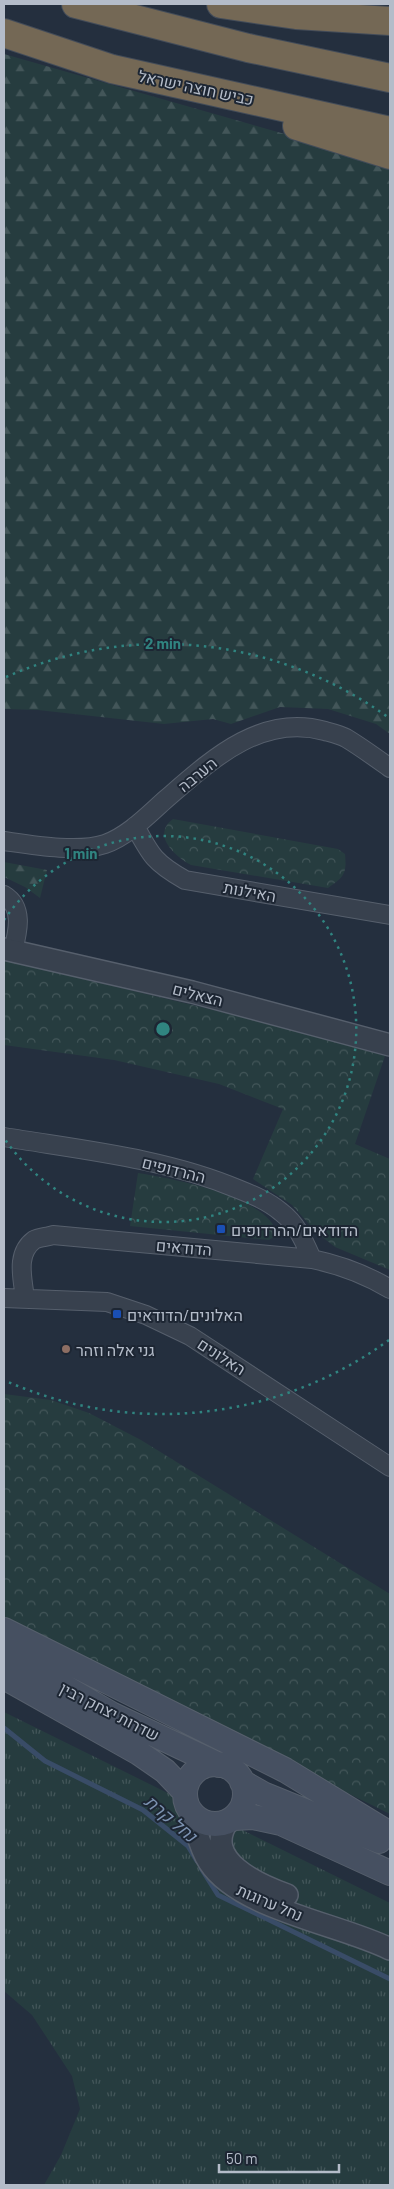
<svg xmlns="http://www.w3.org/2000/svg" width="394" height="2189" font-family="Barlow,Heebo,sans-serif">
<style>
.grass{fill:url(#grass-tufts)}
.forest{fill:url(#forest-firs)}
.park{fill:url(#park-crowns)}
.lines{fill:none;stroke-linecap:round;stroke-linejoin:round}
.stream{stroke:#394c67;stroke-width:5}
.minor-casing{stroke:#565f6c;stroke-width:20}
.tertiary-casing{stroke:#565f6c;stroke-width:24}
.secondary-casing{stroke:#565f6c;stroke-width:26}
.motorway-casing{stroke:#434c59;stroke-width:30}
.minor{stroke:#38414e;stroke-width:18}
.tertiary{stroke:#38414e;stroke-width:21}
.secondary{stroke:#465061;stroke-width:24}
.motorway{stroke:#746855;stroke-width:28}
.ring{fill:none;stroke:#308480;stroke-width:2.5;stroke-dasharray:2.5 5}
.transit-dot{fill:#1a4fb4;stroke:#1d2633;stroke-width:2}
.education-dot{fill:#8d6e63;stroke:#1d2633;stroke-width:2}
.labels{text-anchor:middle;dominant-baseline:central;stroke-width:4;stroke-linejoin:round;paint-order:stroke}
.street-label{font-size:16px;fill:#b4bcc9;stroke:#1d2633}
.poi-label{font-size:16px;fill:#b4bcc9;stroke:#1d2633;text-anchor:start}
.water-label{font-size:18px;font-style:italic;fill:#7c92b1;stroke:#1d2633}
.centre{fill:#308480;stroke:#1d2633;stroke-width:2.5}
.ring-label{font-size:15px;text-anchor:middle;font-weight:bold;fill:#308480;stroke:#1d2633;stroke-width:4;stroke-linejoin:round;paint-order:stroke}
</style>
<defs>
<pattern id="grass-tufts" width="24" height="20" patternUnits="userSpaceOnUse" patternTransform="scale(1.25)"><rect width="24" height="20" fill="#263c3f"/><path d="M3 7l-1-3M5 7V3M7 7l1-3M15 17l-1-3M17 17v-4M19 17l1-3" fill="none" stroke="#435659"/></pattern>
<pattern id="forest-firs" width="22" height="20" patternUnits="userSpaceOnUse" patternTransform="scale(1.25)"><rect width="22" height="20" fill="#263c3f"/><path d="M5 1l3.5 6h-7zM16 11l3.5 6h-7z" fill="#435659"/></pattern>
<pattern id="park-crowns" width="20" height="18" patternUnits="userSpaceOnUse" patternTransform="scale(1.25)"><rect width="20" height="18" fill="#263c3f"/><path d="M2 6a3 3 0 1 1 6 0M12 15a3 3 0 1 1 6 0" fill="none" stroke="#435659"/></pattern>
</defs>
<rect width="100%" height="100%" fill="#242f3e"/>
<path class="grass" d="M 4,1712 L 390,1903 L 390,2185 L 44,2185 L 61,2155 L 80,2109 L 72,2076 L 32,2015 L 4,1991 Z"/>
<path class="forest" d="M 4,54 L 390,164 L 390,734 L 376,724 L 328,709 L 280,707 L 231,724 L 213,719 L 164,724 L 38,710 L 4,709 Z
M 4,862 L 47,870 L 40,898 L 25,887 L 4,877 Z"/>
<path class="park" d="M 173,819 L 338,849 L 345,854 C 347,874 344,877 328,888 L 191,865 C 175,856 151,835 173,819 Z
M 4,960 L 301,1031 L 385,1056 L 355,1144 L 390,1159 L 390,1270 L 335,1247 L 317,1233 L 292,1205 L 253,1179 L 283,1109 L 219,1084 L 114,1060 L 4,1045 Z
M 138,1173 C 170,1178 272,1197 277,1235 L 269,1240 L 130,1226 Z
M 4,1394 L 51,1400 L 89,1413 L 141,1440 L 390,1594 L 390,1814 L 102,1672 L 4,1620 Z"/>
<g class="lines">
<path class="stream" d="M 4,1728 L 45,1761 L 143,1810 L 188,1846 L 197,1861
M 201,1868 L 218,1895 L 390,1979"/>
<defs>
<path id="minor" d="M 135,826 C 151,856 155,863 185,880 L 390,915
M 4,841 C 32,845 78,853 105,844 C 128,836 148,815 166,799 C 211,760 261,713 325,731 C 332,733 340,735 346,738 C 361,747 376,758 390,768
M 4,895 C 24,907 18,931 13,951
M 4,1137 C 82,1150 164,1158 238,1189 C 253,1195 268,1201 281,1212 C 297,1224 304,1241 312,1259
M 4,1298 L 107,1302 L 146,1315 L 190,1336 L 390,1467
M 25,1299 C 23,1279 15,1254 34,1240 C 39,1237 48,1237 53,1235 L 312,1259 C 341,1265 365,1274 390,1289"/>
<path id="tertiary" d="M 4,949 L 192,992 L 390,1045
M 190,1811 C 196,1827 199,1847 209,1862 C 239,1909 340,1924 390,1949
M 228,1821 C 201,1860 259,1885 287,1895"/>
<path id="secondary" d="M 4,1630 L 285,1770 L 390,1834
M 4,1652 L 111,1714 L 219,1765
M 4,1677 L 139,1753 L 165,1771 L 185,1792
M185 1794a30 30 0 1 1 60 0a30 30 0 1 1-60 0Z
M 242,1782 L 263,1794 L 379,1841
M 234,1818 L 253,1817 L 281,1823 L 390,1873"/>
<path id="motorway" d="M 76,4 L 248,48 L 390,78
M 221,4 L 296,15 L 390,21
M 4,33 L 112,69 L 390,131
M 297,126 L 390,155"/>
</defs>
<use href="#minor" class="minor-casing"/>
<use href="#tertiary" class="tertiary-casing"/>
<use href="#secondary" class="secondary-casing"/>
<use href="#motorway" class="motorway-casing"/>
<use href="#minor" class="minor"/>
<use href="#tertiary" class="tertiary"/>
<use href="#secondary" class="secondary"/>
<use href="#motorway" class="motorway"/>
</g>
<g class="ring">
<path d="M4 920A193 193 0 1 1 4 1138"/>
<path d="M389 1340A385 385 0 0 1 6 1381M6 677A385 385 0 0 1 389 718"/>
</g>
<g class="transit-dot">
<rect x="216" y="1224" width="10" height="10" rx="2.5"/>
<rect x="112" y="1309" width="10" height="10" rx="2.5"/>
</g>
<circle class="education-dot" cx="66" cy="1349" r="5"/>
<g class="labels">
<g class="street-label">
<text transform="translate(196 87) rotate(12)">כביש חוצה ישראל</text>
<text transform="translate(197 774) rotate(-39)">הערבה</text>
<text transform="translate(250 891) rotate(10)">האילנות</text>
<text transform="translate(198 994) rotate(14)">הצאלים</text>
<text transform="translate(174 1169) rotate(14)">ההרדופים</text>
<text transform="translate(184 1247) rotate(5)">הדודאים</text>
<text transform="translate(222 1356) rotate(33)">האלונים</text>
<text transform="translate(110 1711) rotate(27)">שדרות יצחק רבין</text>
<text transform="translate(270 1902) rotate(23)">נחל ערוגות</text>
</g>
<g class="poi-label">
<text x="231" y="1229">הדודאים/ההרדופים</text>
<text x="127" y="1314">האלונים/הדודאים</text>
<text x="76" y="1349">גני אלה וזהר</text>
</g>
<g class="water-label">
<text transform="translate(171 1818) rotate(40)">נחל קרת</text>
</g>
</g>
<circle cx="163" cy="1029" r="8" class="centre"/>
<g class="ring-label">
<text x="163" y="649">2 min</text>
<text x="81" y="859">1 min</text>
</g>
<rect width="394" height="2189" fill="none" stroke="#b4bcc9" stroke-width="10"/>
<path d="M219 2164v8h120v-8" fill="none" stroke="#b4bcc9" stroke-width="2.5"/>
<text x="226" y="2164" font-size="15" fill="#b4bcc9" stroke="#1d2633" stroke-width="4" paint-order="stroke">50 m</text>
</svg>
